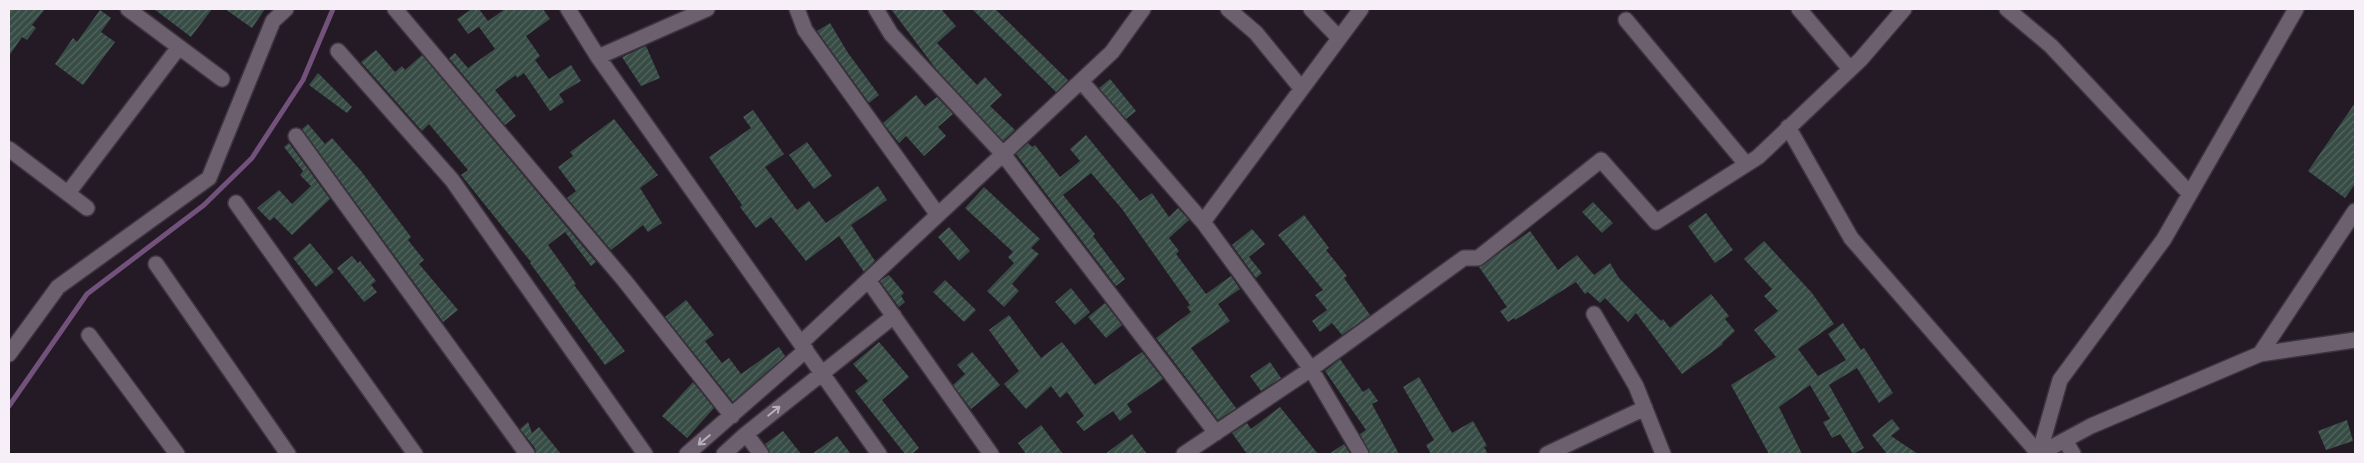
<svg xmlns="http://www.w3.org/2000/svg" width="2364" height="463" font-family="'Fira Sans',sans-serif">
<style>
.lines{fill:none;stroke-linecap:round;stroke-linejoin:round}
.stream{stroke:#72517b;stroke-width:5}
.building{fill:url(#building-hatch)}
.minor-casing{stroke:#3c343e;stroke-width:18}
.minor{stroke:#6c606f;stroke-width:15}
.oneway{stroke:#b8afba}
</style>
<defs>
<pattern id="building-hatch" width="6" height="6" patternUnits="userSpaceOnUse" patternTransform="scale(1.25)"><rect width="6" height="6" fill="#374c45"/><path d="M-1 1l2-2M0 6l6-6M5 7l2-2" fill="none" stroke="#556661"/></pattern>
</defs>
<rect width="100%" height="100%" fill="#241a26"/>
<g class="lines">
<path class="stream" d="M 9,406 L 87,294 L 204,205 L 252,158 L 303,80 L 333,9"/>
</g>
<path class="building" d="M 9,9 L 45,9 L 32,25 L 36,28 L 27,40 L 22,37 L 9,56 Z
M 154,9 L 212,9 L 191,37 Z
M 225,9 L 265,9 L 252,28 Z
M 472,9 L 479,9 L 488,21 L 505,9 L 543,9 L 550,19 L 526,36 L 540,56 L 535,60 L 549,79 L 571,65 L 581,81 L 559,94 L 564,102 L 550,111 L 524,73 L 517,78 L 516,75 L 495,90 L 516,116 L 505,125 L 449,58 L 455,53 L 468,68 L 495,49 L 479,27 L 480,26 L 468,34 L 457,19 Z
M 891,9 L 941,9 L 956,26 L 937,43 L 977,85 L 985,77 L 1002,95 L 990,106 L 1015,130 L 1003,141 L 936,69 Z
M 972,9 L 995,9 L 1068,80 L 1056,92 Z
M 100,10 L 111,18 L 101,32 L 115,42 L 83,85 L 55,64 L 73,38 L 77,42 Z
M 830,23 L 848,53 L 879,95 L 869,103 L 817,31 Z
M 646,46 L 660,78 L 641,86 L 622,57 Z
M 376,50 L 395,72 L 402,66 L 405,70 L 422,55 L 596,262 L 591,266 L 565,232 L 548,245 L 576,284 L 574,285 L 625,351 L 605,365 L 530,263 L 531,262 L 461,175 L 468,170 L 429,124 L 422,131 L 361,62 Z
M 318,73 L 352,107 L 347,113 L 309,85 Z
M 1110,79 L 1136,111 L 1126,119 L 1099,88 Z
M 916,95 L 925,106 L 937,97 L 953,114 L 938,127 L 946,136 L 924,156 L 906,136 L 899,143 L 883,123 Z
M 2355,103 L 2355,184 L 2345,198 L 2308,171 Z
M 753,110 L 784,154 L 765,167 L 797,210 L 809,201 L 826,223 L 878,186 L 887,200 L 851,225 L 875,261 L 864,272 L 839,236 L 806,261 L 771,217 L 756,228 L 740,207 L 742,205 L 709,157 L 751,128 L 743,117 Z
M 614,119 L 658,175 L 640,188 L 662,223 L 648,232 L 643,225 L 611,250 L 567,198 L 576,191 L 558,167 L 573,156 L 570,152 Z
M 308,124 L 325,144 L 332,138 L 361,171 L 411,237 L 408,240 L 424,260 L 419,264 L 458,310 L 443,322 L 302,129 Z
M 1086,135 L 1140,201 L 1152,193 L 1169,217 L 1178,208 L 1189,220 L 1169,238 L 1179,251 L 1176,254 L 1206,294 L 1231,276 L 1240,289 L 1218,304 L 1230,321 L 1191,348 L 1236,408 L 1218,420 L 1156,338 L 1191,312 L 1187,307 L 1190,305 L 1122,209 L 1091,173 L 1063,195 L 1095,234 L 1093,236 L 1125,279 L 1116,286 L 1016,154 L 1028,143 L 1032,147 L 1035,145 L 1060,177 L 1080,161 L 1070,149 Z
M 807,142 L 832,176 L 814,189 L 789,155 Z
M 289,143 L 330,199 L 292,235 L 274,217 L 270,221 L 257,208 L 279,190 L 292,204 L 311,186 L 300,175 L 303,171 L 284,147 Z
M 984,187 L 1040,239 L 1031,248 L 1039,254 L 1012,284 L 1019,291 L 1004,307 L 987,291 L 1014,263 L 1008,257 L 1013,252 L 965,208 Z
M 1593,202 L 1613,223 L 1602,233 L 1582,212 Z
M 1706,213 L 1733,250 L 1715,263 L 1688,226 Z
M 1304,215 L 1329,248 L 1326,250 L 1347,276 L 1344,278 L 1370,315 L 1342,335 L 1332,323 L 1320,332 L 1312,321 L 1327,310 L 1315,295 L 1323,290 L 1278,235 Z
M 949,227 L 970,251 L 959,261 L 938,237 Z
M 1252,229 L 1265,244 L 1249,257 L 1262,273 L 1256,278 L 1232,245 Z
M 1530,231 L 1558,270 L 1577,255 L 1594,275 L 1610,263 L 1619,278 L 1661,321 L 1663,319 L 1670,328 L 1711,294 L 1729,316 L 1725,319 L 1735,331 L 1722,343 L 1723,344 L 1682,374 L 1636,313 L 1628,322 L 1605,298 L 1600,303 L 1588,292 L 1585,294 L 1576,282 L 1515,320 L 1514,318 L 1508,322 L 1500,311 L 1507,307 L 1479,267 Z
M 1764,241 L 1812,293 L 1834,324 L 1798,349 L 1818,376 L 1846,360 L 1828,334 L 1843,323 L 1861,350 L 1864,348 L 1893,393 L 1879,403 L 1857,368 L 1829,385 L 1864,448 L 1853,454 L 1840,434 L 1832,438 L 1823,422 L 1830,419 L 1810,385 L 1779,407 L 1802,454 L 1769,454 L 1731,385 L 1776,357 L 1754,330 L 1778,311 L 1764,296 L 1772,289 L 1744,259 Z
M 310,243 L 334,272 L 316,287 L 293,258 Z
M 352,256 L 358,263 L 360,261 L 376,281 L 371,285 L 377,292 L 364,302 L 337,268 Z
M 889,275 L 904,293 L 901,296 L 905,302 L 899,307 L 880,281 Z
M 945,280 L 976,310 L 964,322 L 933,292 Z
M 1071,288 L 1090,312 L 1075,325 L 1055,302 Z
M 686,300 L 714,335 L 705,341 L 722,363 L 729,358 L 741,374 L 779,347 L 785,356 L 733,402 L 665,317 Z
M 1105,303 L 1122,325 L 1106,338 L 1088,317 Z
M 1009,315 L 1041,358 L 1062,342 L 1095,385 L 1142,352 L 1163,379 L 1127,404 L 1132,412 L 1120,421 L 1113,411 L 1084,431 L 1076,422 L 1084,416 L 1067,392 L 1060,398 L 1051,386 L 1026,409 L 1004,384 L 1019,371 L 989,330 Z
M 879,342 L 909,377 L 882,400 L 919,448 L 912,454 L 905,454 L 855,391 L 868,381 L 853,364 Z
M 972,352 L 1000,385 L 971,409 L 953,385 L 965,374 L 957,365 Z
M 1340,359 L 1363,392 L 1369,388 L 1378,401 L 1372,404 L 1399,454 L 1370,454 L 1360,434 L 1366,430 L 1325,371 Z
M 1270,362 L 1281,378 L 1261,391 L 1250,376 Z
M 1419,377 L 1452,433 L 1473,421 L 1487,446 L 1484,447 L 1488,454 L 1431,454 L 1426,445 L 1434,440 L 1403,387 Z
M 693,382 L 714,408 L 687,438 L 662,416 Z
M 1280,407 L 1318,454 L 1247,454 L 1232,433 L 1247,423 L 1251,429 Z
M 1892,419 L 1900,429 L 1891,436 L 1918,454 L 1887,454 L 1872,435 Z
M 2347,420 L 2353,441 L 2326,450 L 2318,431 Z
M 528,422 L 532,433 L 539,427 L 561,454 L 536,454 L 535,448 L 520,429 Z
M 1041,425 L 1063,454 L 1026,454 L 1018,443 Z
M 783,431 L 801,454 L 770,454 L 765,444 Z
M 1132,434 L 1147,454 L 1105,454 Z
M 837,436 L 851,454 L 812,454 Z
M 1344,444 L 1350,454 L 1329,454 Z"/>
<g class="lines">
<defs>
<path id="minor" d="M 128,9 L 222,79
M 395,9 L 624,280 L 732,416
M 568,9 L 598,57 L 879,454
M 797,9 L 805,30 L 938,215
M 876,9 L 891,34 L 1003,154 L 1216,433
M 1228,9 L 1256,33 L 1301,88
M 1311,9 L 1339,38
M 1799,9 L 1850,69
M 2007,9 L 2051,46 L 2190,194
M 1626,20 L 1746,164
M 338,51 L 452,180 L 645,454
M 598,57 L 707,9
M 1081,81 L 1203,222 L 1311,369 L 1361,454
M 1788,127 L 1851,238 L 2039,454
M 296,136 L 527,454
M 9,149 L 87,208
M 68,193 L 179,47
M 236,203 L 415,454
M 1203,222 L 1361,9
M 156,264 L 288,454
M 868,280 L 991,454
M 1594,314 L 1636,386 L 1663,454
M 89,335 L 177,454
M 801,343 L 1112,52 L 1143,9
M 9,354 L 58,287 L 209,178 L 273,21 L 286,9
M 2260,354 L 2355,211
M 746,434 L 761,454
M 2065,440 L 2073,454
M 687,454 L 806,350
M 724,454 L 746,434 L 894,316
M 1184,454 L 1311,369 L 1464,258 L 1478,258 L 1601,160 L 1656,222 L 1758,157 L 1861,59 L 1904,9
M 1547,454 L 1645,408
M 2039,454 L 2060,380 L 2164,239 L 2296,9
M 2039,454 L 2091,426 L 2260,354 L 2355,340"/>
</defs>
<use href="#minor" class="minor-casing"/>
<use href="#minor" class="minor"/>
</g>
<defs><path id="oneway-shaft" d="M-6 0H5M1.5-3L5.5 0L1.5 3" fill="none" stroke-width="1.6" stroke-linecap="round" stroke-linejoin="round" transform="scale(1.25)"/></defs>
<g class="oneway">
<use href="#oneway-shaft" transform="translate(774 411) rotate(-39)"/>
<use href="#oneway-shaft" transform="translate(704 440) rotate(140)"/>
</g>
<rect width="2364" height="463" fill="none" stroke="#f6eff8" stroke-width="20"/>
</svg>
